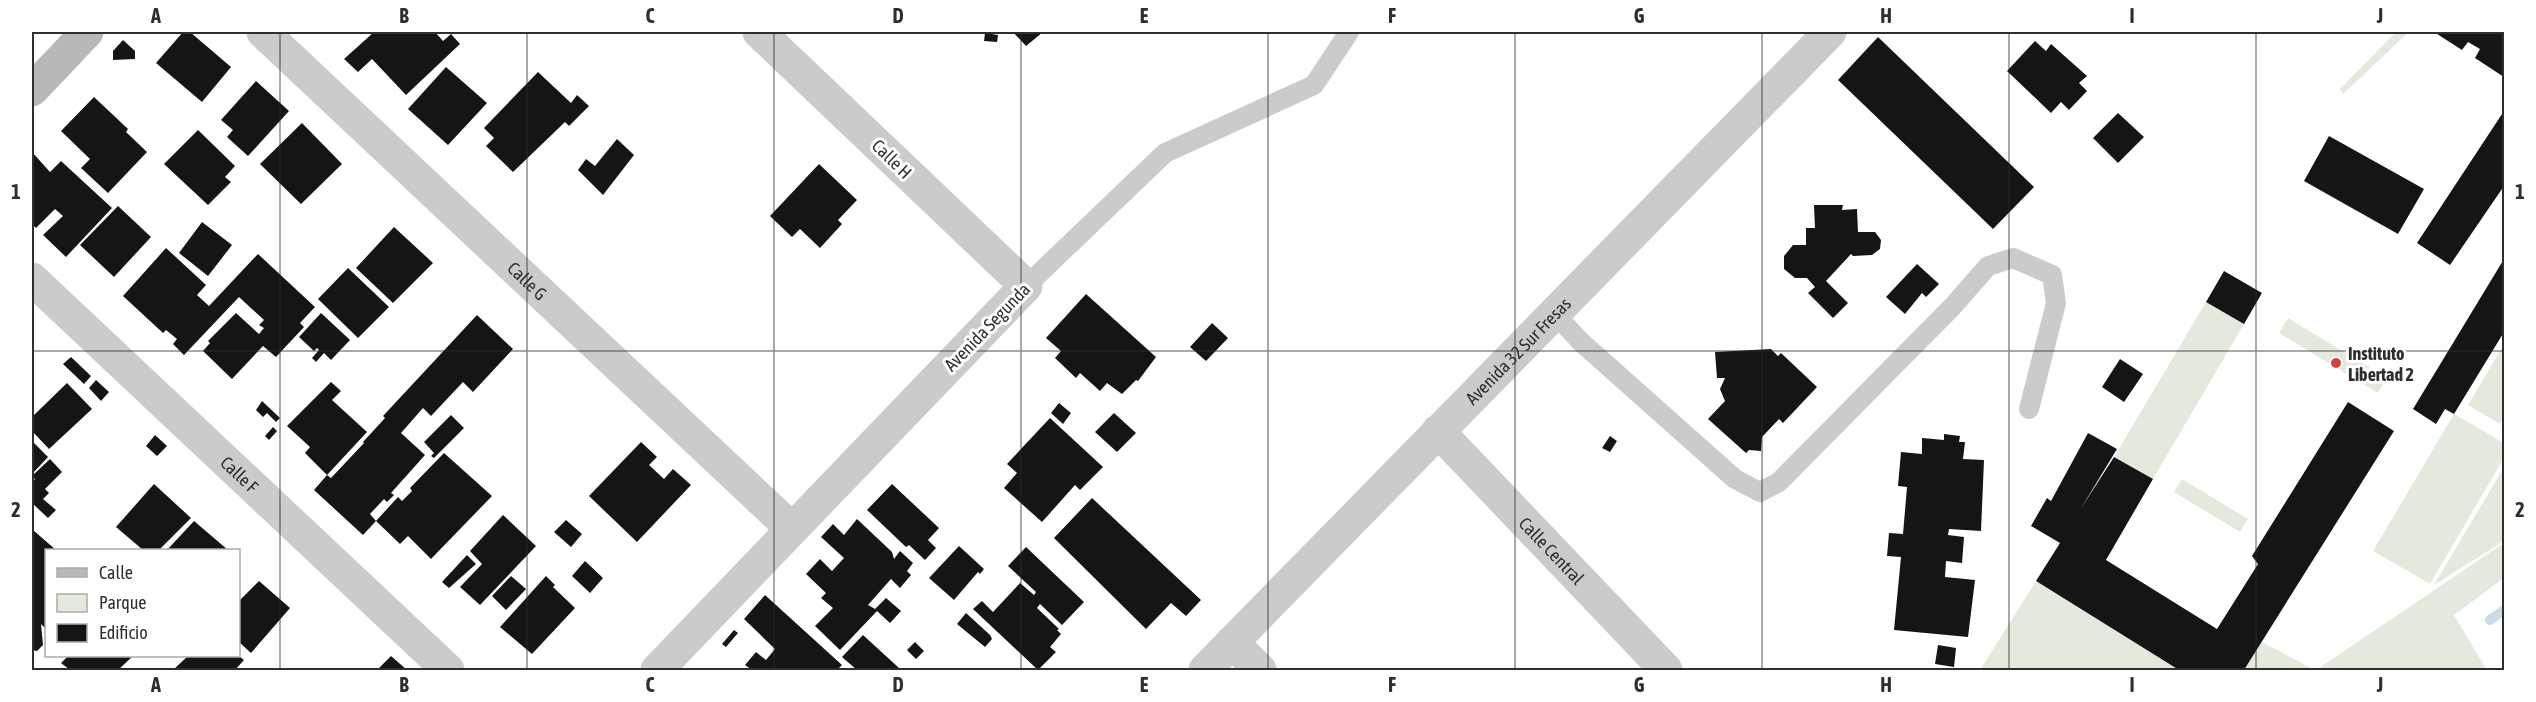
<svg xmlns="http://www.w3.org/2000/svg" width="2536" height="702" font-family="'Asap Condensed',sans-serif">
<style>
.green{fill:#e3eadd}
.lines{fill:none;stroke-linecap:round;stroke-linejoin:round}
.stream{stroke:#cbdbe8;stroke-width:10}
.building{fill:#151515}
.service{stroke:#cbcbcb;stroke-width:20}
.minor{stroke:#cbcbcb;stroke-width:33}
.secondary{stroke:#b8b8b8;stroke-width:33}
.grid{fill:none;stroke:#2e2e2e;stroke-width:1.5;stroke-opacity:0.55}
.poi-dot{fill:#d54041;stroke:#fff;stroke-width:2}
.labels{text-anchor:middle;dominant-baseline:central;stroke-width:6;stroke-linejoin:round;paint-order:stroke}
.street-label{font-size:18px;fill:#2e2e2e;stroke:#fff}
.poi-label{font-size:18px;font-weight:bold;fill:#2e2e2e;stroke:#fff;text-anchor:start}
.neatline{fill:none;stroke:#2e2e2e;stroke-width:2}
.grid-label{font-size:20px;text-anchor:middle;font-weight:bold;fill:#2e2e2e}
</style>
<rect width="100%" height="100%" fill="#fff"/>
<path class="green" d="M 2396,32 L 2409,32 L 2343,94 L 2340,89 Z
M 2206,302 L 2244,324 L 2153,479 L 2114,457 Z
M 2288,318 L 2387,378 L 2378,393 L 2279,333 Z
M 2503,346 L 2504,417 L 2500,424 L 2468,405 Z
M 2454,414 L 2504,443 L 2504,458 L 2430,584 L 2373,551 Z
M 2504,467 L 2504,541 L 2434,585 Z
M 2182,479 L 2248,519 L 2240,532 L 2174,492 Z
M 2504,543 L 2504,578 L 2454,615 L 2487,670 L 2316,670 Z
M 2036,581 L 2042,585 L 2179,670 L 1980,670 Z
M 2262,642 L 2315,670 L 2244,670 Z"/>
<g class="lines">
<path class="stream" d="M 2490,620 L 2504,610"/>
</g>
<path class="building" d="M 183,32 L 190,32 L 231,67 L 202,102 L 156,63 Z
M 374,32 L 435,32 L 443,41 L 451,34 L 460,44 L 406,95 L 372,59 L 358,72 L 344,59 Z
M 1013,32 L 1043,32 L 1026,46 Z
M 2434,32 L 2504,32 L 2504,77 L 2475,58 L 2480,49 L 2468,42 L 2462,50 Z
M 985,33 L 998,35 L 997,42 L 984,41 Z
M 1878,37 L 2034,187 L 1993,229 L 1838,80 Z
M 123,40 L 135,51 L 135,59 L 113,60 L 113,51 Z
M 2035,41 L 2046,51 L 2051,44 L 2087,76 L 2079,83 L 2087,91 L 2069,110 L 2061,102 L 2051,113 L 2007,71 Z
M 446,67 L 487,103 L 448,145 L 408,109 Z
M 538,72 L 571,103 L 577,95 L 589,106 L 569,126 L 565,122 L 513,172 L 486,146 L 494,138 L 484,128 Z
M 256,81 L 289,111 L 248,156 L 227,137 L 233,130 L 221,120 Z
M 94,97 L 128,129 L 126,132 L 147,152 L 108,193 L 81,168 L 90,159 L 61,131 Z
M 2504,111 L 2504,186 L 2450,265 L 2417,243 Z
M 2118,113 L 2144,137 L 2118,163 L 2093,138 Z
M 302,123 L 342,164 L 301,204 L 260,164 Z
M 198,130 L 235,166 L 225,177 L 231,182 L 208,205 L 164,164 Z
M 2329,136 L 2424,189 L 2398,234 L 2304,181 Z
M 617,139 L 634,155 L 603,195 L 578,170 L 586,159 L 595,166 Z
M 32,152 L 50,172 L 61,161 L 112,208 L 66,257 L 43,235 L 63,216 L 55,209 L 36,228 L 32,224 Z
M 819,164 L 857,200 L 838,220 L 842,224 L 820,248 L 800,229 L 792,237 L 770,216 Z
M 1814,205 L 1843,205 L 1842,210 L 1857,209 L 1858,232 L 1875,232 L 1881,240 L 1880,249 L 1872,255 L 1853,256 L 1851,254 L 1826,281 L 1848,303 L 1833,318 L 1808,293 L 1815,287 L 1807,278 L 1795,278 L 1784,269 L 1784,256 L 1793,245 L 1806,245 L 1806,228 L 1815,228 Z
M 118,206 L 151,237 L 114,277 L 80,245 Z
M 202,222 L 232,245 L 208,276 L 179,253 Z
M 394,227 L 433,263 L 393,303 L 356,268 Z
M 166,248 L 206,285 L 197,295 L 209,306 L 258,254 L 315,307 L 300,323 L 304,327 L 276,357 L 263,346 L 232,379 L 203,351 L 210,343 L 208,341 L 236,313 L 259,334 L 264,328 L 259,325 L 264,320 L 239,297 L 184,355 L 173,344 L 177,339 L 166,330 L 163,333 L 123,296 Z
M 2504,259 L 2504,332 L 2454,414 L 2445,409 L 2436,424 L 2413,409 Z
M 1917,264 L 1939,284 L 1926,297 L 1922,293 L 1905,314 L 1886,297 Z
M 348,268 L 389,307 L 358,338 L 318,299 Z
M 2224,271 L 2262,293 L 2244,324 L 2206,302 Z
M 1086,294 L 1156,357 L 1138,381 L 1136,380 L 1122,394 L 1107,383 L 1100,391 L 1080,373 L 1076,378 L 1055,358 L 1061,351 L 1046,338 Z
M 321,313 L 350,340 L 331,360 L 324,353 L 316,362 L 312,358 L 319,350 L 317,348 L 314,351 L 299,337 Z
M 477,315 L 513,349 L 473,392 L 463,382 L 431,416 L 423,408 L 401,433 L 425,455 L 391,493 L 394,495 L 387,502 L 384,499 L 370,514 L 376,521 L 363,535 L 314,490 L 327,475 L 331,478 L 364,443 L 363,442 L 385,418 L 383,416 Z
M 1212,323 L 1228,338 L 1206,361 L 1190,347 Z
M 1771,349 L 1778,356 L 1781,353 L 1817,387 L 1783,423 L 1779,419 L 1762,437 L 1761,451 L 1749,450 L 1746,453 L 1708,419 L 1725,401 L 1720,389 L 1725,378 L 1717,378 L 1715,352 Z
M 71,357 L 91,376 L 84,384 L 63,364 Z
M 2120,359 L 2143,374 L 2124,402 L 2102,387 Z
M 96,380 L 109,392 L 101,401 L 89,388 Z
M 331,382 L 341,391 L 332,400 L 367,432 L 327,475 L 305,453 L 310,447 L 287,426 Z
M 67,383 L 92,409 L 49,449 L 32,431 L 32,417 Z
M 262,401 L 280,418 L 276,422 L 267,413 L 263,417 L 256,410 Z
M 2348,402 L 2394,431 L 2244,670 L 2179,670 L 2036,581 L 2060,543 L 2031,526 L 2047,498 L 2051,501 L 2088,433 L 2117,449 L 2080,510 L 2114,457 L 2153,479 L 2106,560 L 2217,629 L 2258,564 L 2252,556 Z
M 1059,403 L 1071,413 L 1063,424 L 1051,413 Z
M 1114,413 L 1136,433 L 1117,452 L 1095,432 Z
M 451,415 L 464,428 L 434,458 L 431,456 L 434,453 L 424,442 Z
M 1050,418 L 1103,467 L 1080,490 L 1075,485 L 1042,522 L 1004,488 L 1017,473 L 1007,464 Z
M 273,427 L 277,431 L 269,440 L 265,436 Z
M 1944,434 L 1960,436 L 1959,442 L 1965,442 L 1963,459 L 1984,460 L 1981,531 L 1949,529 L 1948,535 L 1964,537 L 1962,563 L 1946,561 L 1945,577 L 1975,580 L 1968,637 L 1894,630 L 1901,557 L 1887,556 L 1889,533 L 1903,534 L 1907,487 L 1898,486 L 1901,452 L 1922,454 L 1922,438 L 1944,440 Z
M 155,435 L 167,446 L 157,456 L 146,446 Z
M 1610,436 L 1617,441 L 1610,452 L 1602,448 Z
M 32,441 L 48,457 L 32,474 Z
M 641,442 L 657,457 L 649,465 L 664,479 L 673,469 L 691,485 L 637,542 L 589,496 Z
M 444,453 L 492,496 L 431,559 L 408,536 L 400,544 L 376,521 L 398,497 L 402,501 L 412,491 L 410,488 Z
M 50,459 L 62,472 L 45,489 L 49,493 L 43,499 L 56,510 L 48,518 L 32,503 L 32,482 L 35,479 L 32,476 Z
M 154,484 L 191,518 L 159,550 L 143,550 L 116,527 Z
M 892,484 L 939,528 L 928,540 L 936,548 L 925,560 L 909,545 L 906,547 L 867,510 Z
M 1092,498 L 1201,600 L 1186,616 L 1171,603 L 1146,629 L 1054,538 Z
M 503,515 L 536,546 L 480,605 L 460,587 L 482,564 L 470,551 Z
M 857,519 L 892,552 L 894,559 L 900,551 L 913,563 L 907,571 L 911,575 L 900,588 L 891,579 L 868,605 L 875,609 L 886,598 L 901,611 L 890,623 L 877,611 L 840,650 L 815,626 L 833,608 L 821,598 L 826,593 L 806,574 L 820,559 L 832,571 L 844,558 L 821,537 L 833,524 L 844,535 Z
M 566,520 L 582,534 L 571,547 L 554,532 Z
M 194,521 L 228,550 L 167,550 Z
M 33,530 L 56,550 L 46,550 L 46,629 L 41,624 L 43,645 L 37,651 L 32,650 Z
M 959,546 L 984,569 L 980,574 L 978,572 L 954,600 L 929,578 Z
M 1026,547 L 1084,602 L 1062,625 L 1040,604 L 1037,608 L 1059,629 L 1057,630 L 1061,634 L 1050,647 L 1056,652 L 1038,670 L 973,609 L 982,601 L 993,612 L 1020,583 L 1034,595 L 1036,592 L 1008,566 Z
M 467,555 L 476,564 L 449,588 L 442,582 Z
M 585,561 L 603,578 L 590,593 L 572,576 Z
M 511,576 L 526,589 L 506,610 L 492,596 Z
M 546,576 L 555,585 L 553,587 L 575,608 L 532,654 L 500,627 Z
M 259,581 L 290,608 L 251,653 L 238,641 L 238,602 Z
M 765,595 L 842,665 L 837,670 L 752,670 L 745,665 L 756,652 L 766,660 L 775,649 L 744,619 Z
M 966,613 L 990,635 L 992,639 L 985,647 L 957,624 Z
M 734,630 L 738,633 L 726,647 L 722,644 Z
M 863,635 L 899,668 L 901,670 L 857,670 L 842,657 Z
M 915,642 L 924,651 L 916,659 L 907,650 Z
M 1938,645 L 1956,648 L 1954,667 L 1935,664 Z
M 68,656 L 133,656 L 118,670 L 70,670 L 61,663 Z
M 188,656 L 239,656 L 244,660 L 235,670 L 173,670 Z
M 391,656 L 407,670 L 377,670 Z"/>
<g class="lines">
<path class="service" d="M 1026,286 L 1165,153 L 1314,85 L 1349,32
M 1554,313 L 1581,342 L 1735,479 L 1760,492 L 1779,482 L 1953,306 L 1988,266 L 2013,258 L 2052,275 L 2056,303 L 2029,409"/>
<g class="minor">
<path id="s1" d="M 263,32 L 792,529"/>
<path id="s2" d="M 32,279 L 448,670"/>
<path id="s3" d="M 1438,431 L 1666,670"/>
<path d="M 1232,642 L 1260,670"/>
<path d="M 657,670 L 1026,286 L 759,32"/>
<path id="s4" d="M 1205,670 L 1830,32"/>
</g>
<path class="secondary" d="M 32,90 L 87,32"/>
</g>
<path class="grid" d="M 280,32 L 280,670M 527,32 L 527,670M 774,32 L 774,670M 1021,32 L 1021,670M 1268,32 L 1268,670M 1515,32 L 1515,670M 1762,32 L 1762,670M 2009,32 L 2009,670M 2256,32 L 2256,670M 32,351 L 2504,351"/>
<circle class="poi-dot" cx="2336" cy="363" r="6"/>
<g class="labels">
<g class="street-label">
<text transform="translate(892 159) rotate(44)">Calle H</text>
<text stroke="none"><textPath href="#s1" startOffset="363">Calle G</textPath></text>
<text transform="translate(987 327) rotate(-46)">Avenida Segunda</text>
<text stroke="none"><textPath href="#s4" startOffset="447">Avenida 32 Sur Fresas</textPath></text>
<text stroke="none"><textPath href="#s2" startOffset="285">Calle F</textPath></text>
<text stroke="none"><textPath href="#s3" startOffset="165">Calle Central</textPath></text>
</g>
<g class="poi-label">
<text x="2348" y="353">Instituto<tspan x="2348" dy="21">Libertad 2</tspan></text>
</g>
</g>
<rect width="2536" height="702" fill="none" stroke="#ffffff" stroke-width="66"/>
<rect x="45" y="549" width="195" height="108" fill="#ffffff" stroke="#ababab" stroke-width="1.5"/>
<rect x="57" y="568" width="30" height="9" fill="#b8b8b8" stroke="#ababab" stroke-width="1.5"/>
<text x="99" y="579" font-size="18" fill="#2e2e2e">Calle</text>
<rect x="57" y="594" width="30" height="18" fill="#e3eadd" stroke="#ababab" stroke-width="1.5"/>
<text x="99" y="609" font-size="18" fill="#2e2e2e">Parque</text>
<rect x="57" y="624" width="30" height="18" fill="#151515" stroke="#ababab" stroke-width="1.5"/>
<text x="99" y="639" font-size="18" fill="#2e2e2e">Edificio</text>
<rect x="33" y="33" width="2470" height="636" class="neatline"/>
<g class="grid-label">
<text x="156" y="23">A</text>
<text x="404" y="23">B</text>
<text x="650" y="23">C</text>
<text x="898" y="23">D</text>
<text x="1144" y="23">E</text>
<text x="1392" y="23">F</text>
<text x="1639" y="23">G</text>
<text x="1886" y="23">H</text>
<text x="2132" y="23">I</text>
<text x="2380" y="23">J</text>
<text x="16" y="199">1</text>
<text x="2520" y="199">1</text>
<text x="16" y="517">2</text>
<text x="2520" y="517">2</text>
<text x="156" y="692">A</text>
<text x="404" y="692">B</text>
<text x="650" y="692">C</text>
<text x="898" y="692">D</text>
<text x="1144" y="692">E</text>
<text x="1392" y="692">F</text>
<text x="1639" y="692">G</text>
<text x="1886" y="692">H</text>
<text x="2132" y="692">I</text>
<text x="2380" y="692">J</text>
</g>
</svg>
